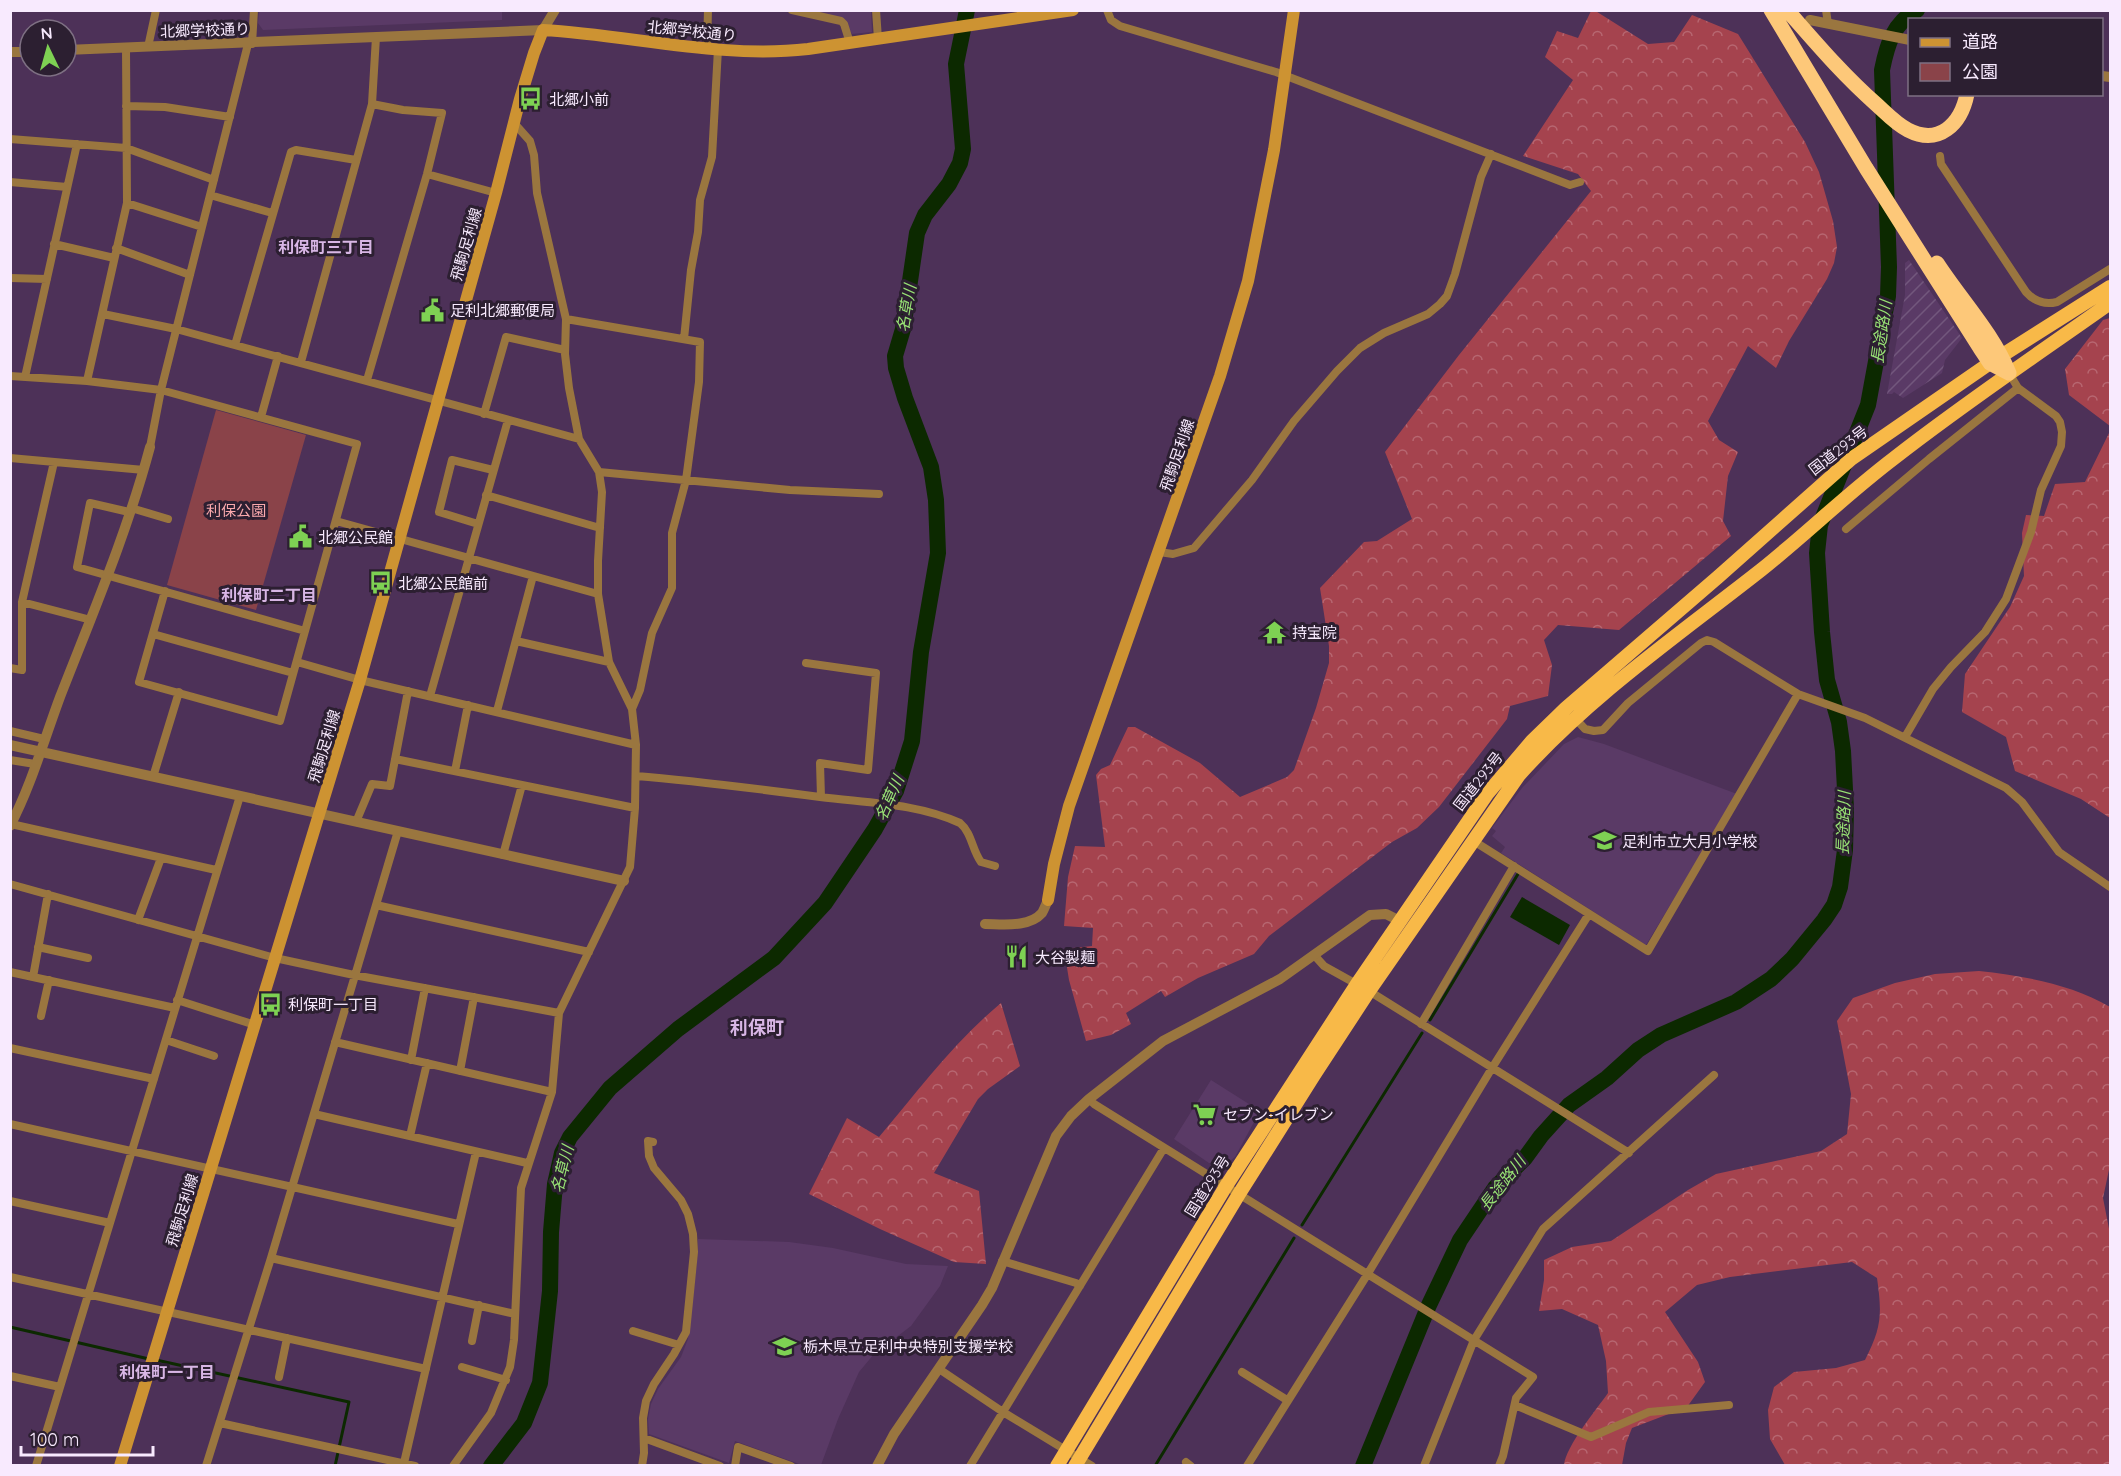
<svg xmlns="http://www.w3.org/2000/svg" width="2121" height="1476" font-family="Quicksand,'Noto Sans JP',sans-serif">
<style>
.built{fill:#5a3a66}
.industrial{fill:url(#industrial-furrows)}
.green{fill:#8a4349}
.forest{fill:url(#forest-crowns)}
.water{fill:#0c2900}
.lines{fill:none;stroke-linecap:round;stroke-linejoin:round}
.stream{stroke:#0c2900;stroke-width:3}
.river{stroke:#0c2900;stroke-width:16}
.minor{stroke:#9a763f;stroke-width:8}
.tertiary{stroke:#9a763f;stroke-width:10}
.secondary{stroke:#cd9332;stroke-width:12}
.trunk{stroke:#f8b948;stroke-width:14}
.motorway{stroke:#fdc879;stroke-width:15}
.labels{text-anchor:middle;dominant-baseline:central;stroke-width:6;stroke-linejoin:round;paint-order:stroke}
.street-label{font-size:15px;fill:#f8eafe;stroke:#2c1f31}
.poi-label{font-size:15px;fill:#f8eafe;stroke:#2c1f31;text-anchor:start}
.park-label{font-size:15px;fill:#faa9ad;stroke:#2c1f31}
.neighbourhood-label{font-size:16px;font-weight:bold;fill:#d8b6e5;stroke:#2c1f31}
.water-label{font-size:16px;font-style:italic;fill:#98e275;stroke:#2c1f31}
.quarter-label{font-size:18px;font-weight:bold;fill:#d8b6e5;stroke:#2c1f31}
</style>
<defs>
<pattern id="industrial-furrows" width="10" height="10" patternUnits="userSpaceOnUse" patternTransform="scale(1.5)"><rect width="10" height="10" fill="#5a3a66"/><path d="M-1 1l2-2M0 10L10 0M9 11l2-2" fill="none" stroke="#72577d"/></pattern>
<pattern id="forest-crowns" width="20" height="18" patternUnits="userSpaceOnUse" patternTransform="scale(1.5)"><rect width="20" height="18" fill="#a5434e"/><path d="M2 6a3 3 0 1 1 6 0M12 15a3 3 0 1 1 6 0" fill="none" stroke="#b76771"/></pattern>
</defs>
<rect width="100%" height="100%" fill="#4d3158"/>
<path class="built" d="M 259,10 L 502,10 L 502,20 L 263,30 L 258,23 Z
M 809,11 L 871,11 L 872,32 L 852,34 L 843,18 Z
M 1578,737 L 1604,744 L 1737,794 L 1646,945 L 1501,853 L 1505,847 L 1492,836 L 1496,831 L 1492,828 L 1522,788 L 1564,744 Z
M 1211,1080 L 1260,1111 L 1235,1157 L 1225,1165 L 1209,1163 L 1174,1139 Z
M 698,1239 L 789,1242 L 833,1248 L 906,1264 L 948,1266 L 940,1286 L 911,1326 L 874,1354 L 859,1372 L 838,1419 L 821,1465 L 802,1465 L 735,1441 L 729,1463 L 649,1434 L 648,1419 L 651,1404 L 658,1389 L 681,1357 L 688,1339 L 697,1260 Z"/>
<path class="industrial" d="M 1909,260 L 1962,338 L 1945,360 L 1942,373 L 1903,398 L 1894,392 L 1892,394 L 1887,394 L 1905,295 L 1905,263 Z"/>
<path class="green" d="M 216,410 L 306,435 L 256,610 L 167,585 Z"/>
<path class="forest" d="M 1594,10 L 1648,44 L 1674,42 L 1692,15 L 1738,34 L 1805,142 L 1819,172 L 1833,221 L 1837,247 L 1834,263 L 1827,279 L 1789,341 L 1776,368 L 1748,346 L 1708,421 L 1719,440 L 1738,452 L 1728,476 L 1723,521 L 1731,536 L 1619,630 L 1558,625 L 1544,640 L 1552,665 L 1548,696 L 1510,706 L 1507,719 L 1439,807 L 1417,828 L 1392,842 L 1269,936 L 1254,954 L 1198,978 L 1165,997 L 1161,991 L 1126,1013 L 1131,1024 L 1111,1035 L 1086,1041 L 1069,980 L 1064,949 L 1092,946 L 1093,928 L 1064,926 L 1068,877 L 1075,846 L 1105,847 L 1096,775 L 1101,769 L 1110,765 L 1128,727 L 1135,727 L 1200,763 L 1240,797 L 1287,777 L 1294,770 L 1316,708 L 1329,663 L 1329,646 L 1320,588 L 1364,542 L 1377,541 L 1412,519 L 1385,452 L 1459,355 L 1591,191 L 1578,174 L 1523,156 L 1573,80 L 1545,57 L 1557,31 L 1578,38 L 1591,11 Z
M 2110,318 L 2110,426 L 2069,395 L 2065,369 L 2103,320 Z
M 2110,431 L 2110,818 L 2081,799 L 2015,771 L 2006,737 L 1962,712 L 1965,674 L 2010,607 L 2024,576 L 2022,533 L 2026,515 L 2044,516 L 2055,484 L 2085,482 Z
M 1979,971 C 2024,976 2071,984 2110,1007 L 2110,1165 L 2103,1198 L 2110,1234 L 2110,1465 L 1785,1465 L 1770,1439 L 1768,1410 L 1774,1387 L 1794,1372 L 1836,1368 L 1865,1360 C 1882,1327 1882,1314 1877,1278 L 1852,1262 L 1730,1277 L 1697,1285 L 1665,1312 L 1698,1362 L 1705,1382 L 1687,1407 L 1632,1428 L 1626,1443 L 1622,1465 L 1564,1465 C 1566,1446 1596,1410 1608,1393 L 1606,1361 L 1598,1325 L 1562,1309 L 1539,1311 L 1544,1280 L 1544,1260 L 1572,1247 L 1611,1241 L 1688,1190 L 1716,1174 L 1821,1151 L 1847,1134 L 1851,1094 L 1837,1021 L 1853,998 L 1895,983 L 1935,974 Z
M 1001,1003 L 1020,1066 L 988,1089 L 978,1099 L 934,1173 L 979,1191 L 986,1264 L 954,1262 L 880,1229 L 809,1194 L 847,1118 L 879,1137 C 918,1091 954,1042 1001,1003 Z"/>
<path class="water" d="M 1522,897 L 1570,925 L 1559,945 L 1510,917 Z"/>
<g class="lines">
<path class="stream" d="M 1430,1020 L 1518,874
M 1302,1225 L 1422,1033
M 10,1327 L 149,1359
M 156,1360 L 349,1402 L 335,1466
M 1155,1466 L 1294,1238"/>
<path class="river" d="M 491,1466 L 524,1423 L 540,1383 L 550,1291 L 551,1232 L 555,1184 L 562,1153 L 570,1137 L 610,1088 L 678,1029 L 774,958 L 825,903 L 875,829 L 896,791 L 912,741 L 921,652 L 938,553 L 936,500 L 931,467 L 905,398 L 896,368 L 895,356 L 903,329 L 917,233 L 925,215 L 949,184 L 960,163 L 963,149 L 956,64 L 967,10
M 1363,1466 L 1429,1305 L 1460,1240 L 1495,1188 L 1525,1158 L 1541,1136 L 1569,1105 L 1607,1078 L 1638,1050 L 1661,1035 L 1736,1002 L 1771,979 L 1792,959 L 1824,920 L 1834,905 L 1840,887 L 1845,850 L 1846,809 L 1843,751 L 1839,722 L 1827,680 L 1822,632 L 1817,553 L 1820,525 L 1868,405 L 1888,296 L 1889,267 L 1882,70 C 1887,45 1893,23 1917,10"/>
<path class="minor" d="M 792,10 L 841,21 L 844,24 L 850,43
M 876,10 L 878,39
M 1107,10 L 1111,20 L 1120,26 L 1276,72 L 1570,185 L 1580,182
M 1826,10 L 1828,24
M 252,44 L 254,10
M 148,47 L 156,10
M 707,48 L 708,10
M 126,106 L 165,107 L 230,117
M 10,139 L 126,148 L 214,180
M 1940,156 L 1941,164 L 2026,292 C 2034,301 2045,305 2057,302 L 2110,269
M 427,174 L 496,193
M 10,182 L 67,187
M 210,195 L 272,213
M 127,203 L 202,227
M 54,244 L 114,258
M 116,248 L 190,275
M 10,278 L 47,279
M 103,314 L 176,329 L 579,439
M 566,319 L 700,342 L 699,382 L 686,480 L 672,533 L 672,588 L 652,633 L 640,690 L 632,709
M 684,339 L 691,270 L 698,232 L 700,200 L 712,157 L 718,49
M 235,345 L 291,152 L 296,150 L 356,160
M 301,362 L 372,104 L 376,37
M 10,376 L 87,381 L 161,390 L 357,444 L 280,721 L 139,682 L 165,591
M 25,377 L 77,144
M 367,380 L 427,174 L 442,113 L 403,110 L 372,104
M 87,381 L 127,203 L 126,48
M 484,414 L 506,337 L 565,350
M 261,417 L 278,356
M 150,447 L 161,390 L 248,44
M 10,458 L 144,470
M 54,462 L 22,602 L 91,620
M 599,472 L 790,490 L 879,494
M 486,495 L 600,528
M 131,508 L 168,519
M 129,512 L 90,503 L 77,567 L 305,631
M 336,521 L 598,594
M 478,524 L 439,512 L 452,460 L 493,470
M 1846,529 L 1929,459 L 2018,388 L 2009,373
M 1159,552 L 1173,554 L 1194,548 L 1252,480 L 1294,421 L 1337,371 L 1360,348 L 1384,333 L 1428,314 L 1440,304 L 1447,296 L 1455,274 L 1481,177 L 1491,154
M 153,634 L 293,673
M 516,641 L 609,662
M 297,662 L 360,680 L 636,745
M 806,663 L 876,673 L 868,770 L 820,763 L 821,797
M 10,668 L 22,670 L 22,602
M 430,696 L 508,420
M 497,711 L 533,576
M 1573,716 L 1585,729 L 1594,731 L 1603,730 L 1628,703 L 1701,643 L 1707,640 L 1714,642 L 1798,694 L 1865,718 L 2006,788 L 2022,802 L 2059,852 L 2110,887
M 10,731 L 44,739
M 1905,737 L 1933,689 L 1951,667 L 1985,632 L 2006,599 L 2031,532 L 2041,490 L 2061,446 L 2062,432 L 2060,422 L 2056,416 L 2018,388
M 395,759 L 635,808
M 10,760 L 35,764
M 455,771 L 468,705
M 636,776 C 698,781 759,789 820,797 C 867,803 916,803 960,823 C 972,833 972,850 981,862 L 995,866
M 153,777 L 179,692
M 356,822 L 372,784 L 390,786 L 408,691
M 11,824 L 216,870
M 1472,840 L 1648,951 L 1798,694
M 503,855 L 522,785
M 10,884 L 275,958 L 354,975 L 559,1013
M 376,905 L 589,952
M 138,920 L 161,858
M 38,947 L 88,958
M 1315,956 L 1324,966 L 1369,991 L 1629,1153
M 10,972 L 175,1008
M 33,977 L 48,894
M 177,1000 L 255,1025
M 41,1016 L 49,980
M 1421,1024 L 1514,866
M 166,1040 L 214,1056
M 335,1042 L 552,1092
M 10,1048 L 154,1079
M 411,1060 L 425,988
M 460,1071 L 474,997
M 1089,1099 L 1094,1104 L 1533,1377 L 1516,1398 L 1503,1456 L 1499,1466
M 314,1114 L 527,1163
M 10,1124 L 458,1224
M 410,1136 L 427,1063
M 10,1201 L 110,1223
M 271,1258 L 515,1314
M 1002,1261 L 1076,1283 L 1080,1286
M 10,1277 L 426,1369
M 633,1331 L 679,1345
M 472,1341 L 479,1305
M 462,1367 L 506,1380
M 939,1369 L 1003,1412 L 1092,1466
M 1242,1372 L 1287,1400
M 10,1376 L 60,1387
M 279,1377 L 287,1338
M 1515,1405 L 1591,1437 L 1649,1412 L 1729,1405
M 220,1423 L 415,1466
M 644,1438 L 720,1466
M 1186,1462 L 1191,1466
M 404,1463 L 476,1152
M 36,1466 L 240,796
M 206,1466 L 271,1258 L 398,831
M 453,1466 L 491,1413 L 510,1367 L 514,1340 L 521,1188 L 552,1092 L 559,1013 L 630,867 L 635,808 L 636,745 L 632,709 L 609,662 L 598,594 L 598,561 L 602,492 L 599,472 L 579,439 L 569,388 L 565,354 L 566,319 L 537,193 L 534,155 L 530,141 L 514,123
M 642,1466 L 644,1453 L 643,1418 L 646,1401 L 654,1384 L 674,1354 L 686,1332 L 694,1252 L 693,1234 L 688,1214 L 681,1200 L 654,1168 L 649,1156 L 648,1141 L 653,1142
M 735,1466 L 738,1447 L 791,1466
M 970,1466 L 1164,1148
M 1247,1466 L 1367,1275 L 1492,1068 L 1589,914
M 1424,1466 L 1474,1340 L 1543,1229 L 1714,1075"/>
<path class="tertiary" d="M 1810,20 L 1910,40
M 66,50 L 543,30 L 555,10
M 10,52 L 30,52
M 2102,76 L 2110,77
M 10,745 L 624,881
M 10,826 C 31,786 44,740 60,697 C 92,615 127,533 150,447
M 985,924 C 1002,924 1029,928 1042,913 C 1044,910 1046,904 1048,900
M 877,1466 L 894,1434 L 982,1305 L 992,1288 L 1056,1136 L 1071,1116 L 1089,1099 L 1163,1041 L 1280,979 L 1370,915 L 1386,914 L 1400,921"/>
<path class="secondary" d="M 1048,900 L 1054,864 L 1069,806 L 1220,376 L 1248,281 L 1274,150 L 1294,10
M 120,1466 L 360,680 L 496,193 L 520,99 L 534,53 L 543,30 C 631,35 720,59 808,49 L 1073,10"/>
<path class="trunk" d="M 1057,1466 L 1226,1186 L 1357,984 L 1487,794 L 1532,741 L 1566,708 L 1718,577 L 1851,459 L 1990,363 L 2110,287
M 1075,1466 L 1239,1194 L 1314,1075 L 1369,991 L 1519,775 C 1590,696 1677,636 1761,570 C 1806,534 1847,494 1893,459 C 1963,404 2038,354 2110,303"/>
<path class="motorway" d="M 1771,10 L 1866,168 L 1980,348 L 1990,363 L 2009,373
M 1787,10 C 1816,43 1843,75 1876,104 C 1886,113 1896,124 1908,130 C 1939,146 1961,124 1967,94
M 1937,263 C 1961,300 1992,332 2009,373"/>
</g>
<defs>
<symbol id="bus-bare" viewBox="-9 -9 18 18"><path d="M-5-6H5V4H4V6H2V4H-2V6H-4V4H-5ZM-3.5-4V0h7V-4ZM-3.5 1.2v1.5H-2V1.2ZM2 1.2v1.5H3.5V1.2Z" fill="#7ed153" stroke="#2c1f31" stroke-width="2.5" paint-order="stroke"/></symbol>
<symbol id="civic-bare" viewBox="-9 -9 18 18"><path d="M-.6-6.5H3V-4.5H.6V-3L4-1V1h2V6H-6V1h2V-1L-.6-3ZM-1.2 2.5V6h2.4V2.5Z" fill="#7ed153" stroke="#2c1f31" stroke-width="2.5" paint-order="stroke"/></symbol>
<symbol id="temple-bare" viewBox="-9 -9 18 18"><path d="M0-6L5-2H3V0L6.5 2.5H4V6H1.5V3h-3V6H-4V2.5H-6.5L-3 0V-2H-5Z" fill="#7ed153" stroke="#2c1f31" stroke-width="2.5" paint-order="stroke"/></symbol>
<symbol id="school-bare" viewBox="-9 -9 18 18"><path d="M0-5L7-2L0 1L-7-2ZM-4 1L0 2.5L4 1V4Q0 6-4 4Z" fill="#7ed153" stroke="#2c1f31" stroke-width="2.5" paint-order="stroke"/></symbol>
<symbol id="restaurant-bare" viewBox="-9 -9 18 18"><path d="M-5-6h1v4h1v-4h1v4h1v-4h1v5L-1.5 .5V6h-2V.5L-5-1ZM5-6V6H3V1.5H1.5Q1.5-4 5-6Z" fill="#7ed153" stroke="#2c1f31" stroke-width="2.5" paint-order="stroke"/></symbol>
<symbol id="supermarket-bare" viewBox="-9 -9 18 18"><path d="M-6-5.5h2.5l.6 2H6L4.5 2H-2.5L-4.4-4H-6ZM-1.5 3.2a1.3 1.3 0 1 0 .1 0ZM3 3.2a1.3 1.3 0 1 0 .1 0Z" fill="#7ed153" stroke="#2c1f31" stroke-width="2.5" paint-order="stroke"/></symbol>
</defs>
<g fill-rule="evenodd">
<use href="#bus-bare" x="514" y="82" width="33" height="33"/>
<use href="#civic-bare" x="416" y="294" width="33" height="33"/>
<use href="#civic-bare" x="284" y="520" width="33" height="33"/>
<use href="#bus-bare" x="364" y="566" width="33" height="33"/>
<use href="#temple-bare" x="1258" y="616" width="33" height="33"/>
<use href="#school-bare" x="1588" y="824" width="33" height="33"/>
<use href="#restaurant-bare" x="1000" y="940" width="33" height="33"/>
<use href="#bus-bare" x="254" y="988" width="33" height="33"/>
<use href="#supermarket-bare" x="1188" y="1098" width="33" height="33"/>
<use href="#school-bare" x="768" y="1330" width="33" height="33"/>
</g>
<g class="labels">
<g class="street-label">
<text transform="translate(205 30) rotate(-2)">北郷学校通り</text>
<text transform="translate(692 31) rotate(6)">北郷学校通り</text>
<text transform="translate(466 244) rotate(-74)">飛駒足利線</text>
<text transform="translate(1838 450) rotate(-38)">国道293号</text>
<text transform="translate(1177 455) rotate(-71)">飛駒足利線</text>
<text transform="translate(324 746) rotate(-73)">飛駒足利線</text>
<text transform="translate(1478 781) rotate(-52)">国道293号</text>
<text transform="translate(1207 1186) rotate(-58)">国道293号</text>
<text transform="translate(182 1210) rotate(-73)">飛駒足利線</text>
</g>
<g class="poi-label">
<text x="549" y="99">北郷小前</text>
<text x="450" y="310">足利北郷郵便局</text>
<text x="318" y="537">北郷公民館</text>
<text x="398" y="583">北郷公民館前</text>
<text x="1292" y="632">持宝院</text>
<text x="1622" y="841">足利市立大月小学校</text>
<text x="1035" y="957">大谷製麺</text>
<text x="288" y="1004">利保町一丁目</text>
<text x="1223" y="1114">セブン-イレブン</text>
<text x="803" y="1346">栃木県立足利中央特別支援学校</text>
</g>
<g class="park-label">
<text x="236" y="510">利保公園</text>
</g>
<g class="neighbourhood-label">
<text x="326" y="247">利保町三丁目</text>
<text x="269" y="595">利保町二丁目</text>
<text x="167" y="1372">利保町一丁目</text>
</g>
<g class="water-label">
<text transform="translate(906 308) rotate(-80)">名草川</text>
<text transform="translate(1881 332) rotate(-82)">長途路川</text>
<text transform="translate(889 798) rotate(-66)">名草川</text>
<text transform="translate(1843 823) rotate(-88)">長途路川</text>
<text transform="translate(562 1169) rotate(-76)">名草川</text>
<text transform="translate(1502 1183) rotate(-52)">長途路川</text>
</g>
<g class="quarter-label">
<text x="757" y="1027">利保町</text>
</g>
</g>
<rect width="2121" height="1476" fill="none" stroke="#f8eafe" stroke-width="24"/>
<rect x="1908" y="18" width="195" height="78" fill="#2c1f31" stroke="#7e7083" stroke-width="1.5"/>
<rect x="1920" y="38" width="30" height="9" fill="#cd9332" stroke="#7e7083" stroke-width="1.5"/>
<text x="1962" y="48" font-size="18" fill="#f8eafe">道路</text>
<rect x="1920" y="63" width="30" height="18" fill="#8a4349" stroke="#7e7083" stroke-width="1.5"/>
<text x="1962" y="78" font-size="18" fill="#f8eafe">公園</text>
<g transform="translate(48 48) rotate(355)"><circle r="28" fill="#2c1f31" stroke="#7e7083" stroke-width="1.5"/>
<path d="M0-4.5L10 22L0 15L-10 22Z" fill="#7ed153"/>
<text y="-9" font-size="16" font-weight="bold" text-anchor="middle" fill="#f8eafe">N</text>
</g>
<path d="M21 1446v9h132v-9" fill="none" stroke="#f8eafe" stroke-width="3"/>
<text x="30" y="1446" font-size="18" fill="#f8eafe" stroke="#2c1f31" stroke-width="4.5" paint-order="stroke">100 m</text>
</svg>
